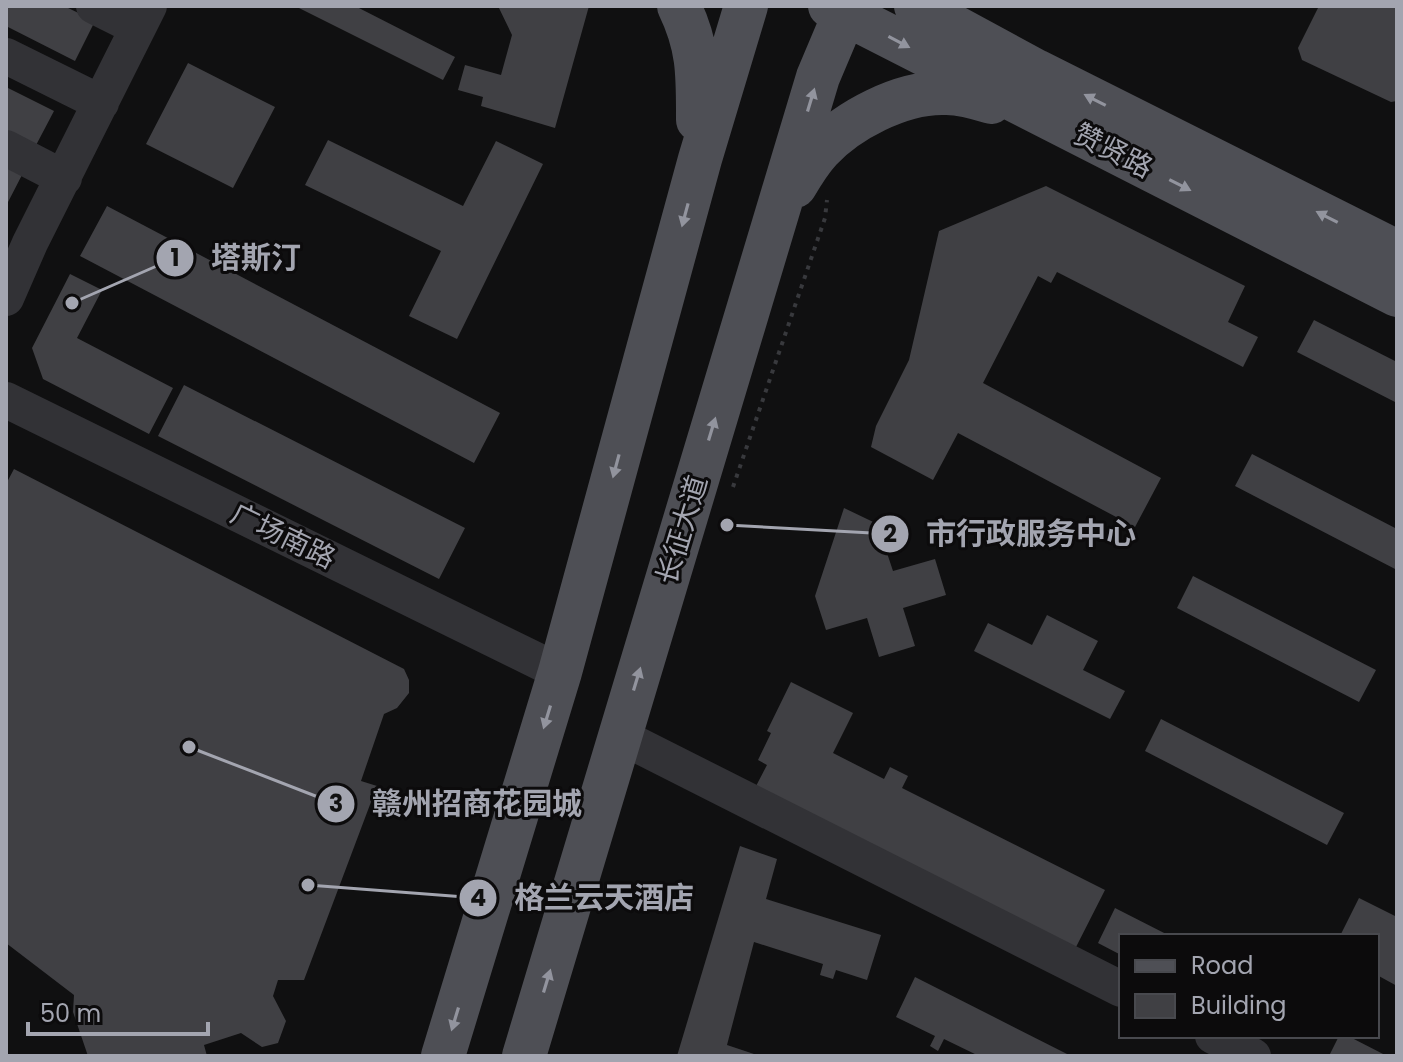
<svg xmlns="http://www.w3.org/2000/svg" width="1403" height="1062" font-family="Poppins,'Noto Sans SC',sans-serif">
<style>
.building{fill:#404044}
.lines{fill:none;stroke-linecap:round;stroke-linejoin:round}
.path{stroke:#38393d;stroke-width:4;stroke-dasharray:4 6;stroke-linecap:butt}
.minor{stroke:#323236;stroke-width:36}
.major{stroke:#4e4f55;stroke-width:44}
.oneway{fill:#92949e}
.labels{text-anchor:middle;dominant-baseline:central;stroke-width:6;stroke-linejoin:round;paint-order:stroke}
.street-label{font-size:28px;fill:#a3a5b0;stroke:#0c0b0c}
.leader{fill:none;stroke:#a3a5b0;stroke-width:3}
.callout-dot{fill:#a3a5b0;stroke:#0c0b0c;stroke-width:3}
.mark-label{font-size:24px;text-anchor:middle;font-weight:bold;fill:#111}
.callout-label{font-size:30px;text-anchor:middle;font-weight:bold;fill:#a3a5b0;stroke:#0c0b0c;stroke-width:6;stroke-linejoin:round;paint-order:stroke}
</style>
<rect width="100%" height="100%" fill="#101011"/>
<path class="building" d="M 6,6 L 64,6 L 95,21 L 75,61 L 6,26 Z
M 295,6 L 355,6 L 455,57 L 443,80 Z
M 498,6 L 589,6 L 555,128 L 481,106 L 483,97 L 458,90 L 465,65 L 501,75 L 512,35 Z
M 1319,6 L 1397,6 L 1397,101 L 1391,102 L 1302,60 L 1298,48 Z
M 188,63 L 275,107 L 233,188 L 146,144 Z
M 6,87 L 54,111 L 34,149 L 6,135 Z
M 328,140 L 463,206 L 496,141 L 543,164 L 457,339 L 409,316 L 441,251 L 305,185 Z
M 6,164 L 23,173 L 6,206 Z
M 1046,186 L 1245,286 L 1228,322 L 1258,337 L 1243,367 L 1057,272 L 1051,283 L 1038,276 L 983,383 L 1161,478 L 1135,527 L 958,433 L 933,480 L 871,447 L 876,426 L 909,360 L 939,231 Z
M 107,206 L 500,413 L 474,463 L 80,256 Z
M 70,274 L 102,290 L 77,338 L 173,388 L 149,434 L 43,379 L 32,348 Z
M 1314,320 L 1397,362 L 1397,403 L 1297,352 Z
M 184,385 L 465,528 L 439,579 L 158,436 Z
M 1252,454 L 1397,529 L 1397,570 L 1235,486 Z
M 14,469 L 404,669 L 409,680 L 409,693 L 397,708 L 384,714 L 361,781 L 377,786 L 304,980 L 278,980 L 273,996 L 286,1021 L 278,1043 L 262,1047 L 241,1033 L 204,1045 L 207,1056 L 88,1056 L 73,1012 L 74,995 L 6,943 L 6,484 Z
M 844,508 L 890,530 L 885,547 L 893,571 L 935,559 L 946,595 L 903,608 L 915,646 L 879,657 L 867,618 L 826,630 L 815,596 Z
M 1193,576 L 1376,670 L 1359,702 L 1177,608 Z
M 1047,615 L 1098,641 L 1083,670 L 1125,691 L 1110,719 L 974,651 L 988,623 L 1032,645 Z
M 791,682 L 853,713 L 833,753 L 884,779 L 890,767 L 908,776 L 902,788 L 1105,890 L 1075,949 L 755,788 L 767,765 L 758,760 L 771,733 L 767,731 Z
M 1161,719 L 1344,813 L 1327,845 L 1145,751 Z
M 740,846 L 777,859 L 766,899 L 881,935 L 867,980 L 836,970 L 833,979 L 820,975 L 823,964 L 754,942 L 727,1045 L 760,1056 L 677,1056 Z
M 1359,898 L 1397,917 L 1397,986 L 1377,975 L 1377,936 L 1340,936 Z
M 1115,908 L 1170,936 L 1121,936 L 1121,955 L 1098,943 Z
M 915,977 L 1071,1056 L 979,1056 L 944,1039 L 938,1051 L 930,1046 L 935,1036 L 896,1017 Z
M 1339,1036 L 1348,1036 L 1387,1056 L 1329,1056 Z"/>
<g class="lines">
<path class="path" d="M 733,487 L 825,218 L 827,200"/>
<path class="minor" d="M 94,6 L 138,28
M 6,56 L 101,103
M 6,148 L 64,178
M 6,298 L 30,243 L 149,6
M 6,400 L 560,672
M 620,736 L 1121,989
M 1213,1036 L 1253,1056"/>
<path class="major" d="M 679,6 C 699,47 698,76 698,120
M 830,6 L 1397,295
M 916,6 L 1036,71 L 1397,252
M 795,186 C 802,174 810,161 820,150 C 848,120 900,93 942,93 C 958,92 976,97 991,102
M 443,1056 L 560,672 L 700,159 L 746,6
M 524,1056 L 818,77 L 848,6"/>
</g>
<defs><path id="oneway-solid" d="M-6-.8H1V-3.2L6.5 0L1 3.2V.8H-6Z" transform="scale(2)"/></defs>
<g class="oneway">
<use href="#oneway-solid" transform="translate(899 42) rotate(28)"/>
<use href="#oneway-solid" transform="translate(811 100) rotate(-73)"/>
<use href="#oneway-solid" transform="translate(1095 100) rotate(-153)"/>
<use href="#oneway-solid" transform="translate(1180 185) rotate(27)"/>
<use href="#oneway-solid" transform="translate(685 215) rotate(105)"/>
<use href="#oneway-solid" transform="translate(1327 217) rotate(-153)"/>
<use href="#oneway-solid" transform="translate(712 429) rotate(-73)"/>
<use href="#oneway-solid" transform="translate(616 466) rotate(105)"/>
<use href="#oneway-solid" transform="translate(637 679) rotate(-73)"/>
<use href="#oneway-solid" transform="translate(547 717) rotate(107)"/>
<use href="#oneway-solid" transform="translate(547 981) rotate(-73)"/>
<use href="#oneway-solid" transform="translate(455 1019) rotate(107)"/>
</g>
<g class="labels">
<g class="street-label">
<text transform="translate(1113 151) rotate(27)">赞贤路</text>
<text transform="translate(682 530) rotate(-73)">长征大道</text>
<text transform="translate(283 536) rotate(26)">广场南路</text>
</g>
</g>
<path class="leader" d="M72 303L175 258M727 525L890 534M189 747L336 804M308 885L478 898"/>
<g class="callout-dot">
<circle cx="72" cy="303" r="8"/>
<circle cx="727" cy="525" r="8"/>
<circle cx="189" cy="747" r="8"/>
<circle cx="308" cy="885" r="8"/>
<circle cx="175" cy="258" r="20"/>
<circle cx="890" cy="534" r="20"/>
<circle cx="336" cy="804" r="20"/>
<circle cx="478" cy="898" r="20"/>
</g>
<g class="mark-label">
<text x="175" y="266">1</text>
<text x="890" y="542">2</text>
<text x="336" y="812">3</text>
<text x="478" y="906">4</text>
</g>
<g class="callout-label">
<text x="256" y="268">塔斯汀</text>
<text x="1031" y="544">市行政服务中心</text>
<text x="477" y="814">赣州招商花园城</text>
<text x="604" y="908">格兰云天酒店</text>
</g>
<rect width="1403" height="1062" fill="none" stroke="#a3a5b0" stroke-width="16"/>
<rect x="1119" y="934" width="260" height="104" fill="#0c0b0c" stroke="#48494e" stroke-width="2"/>
<rect x="1135" y="960" width="40" height="12" fill="#4e4f55" stroke="#48494e" stroke-width="2"/>
<text x="1191" y="974" font-size="24" fill="#a3a5b0">Road</text>
<rect x="1135" y="994" width="40" height="24" fill="#404044" stroke="#48494e" stroke-width="2"/>
<text x="1191" y="1014" font-size="24" fill="#a3a5b0">Building</text>
<path d="M28 1022v12h180v-12" fill="none" stroke="#a3a5b0" stroke-width="4"/>
<text x="40" y="1022" font-size="24" fill="#a3a5b0" stroke="#0c0b0c" stroke-width="6" paint-order="stroke">50 m</text>
</svg>
